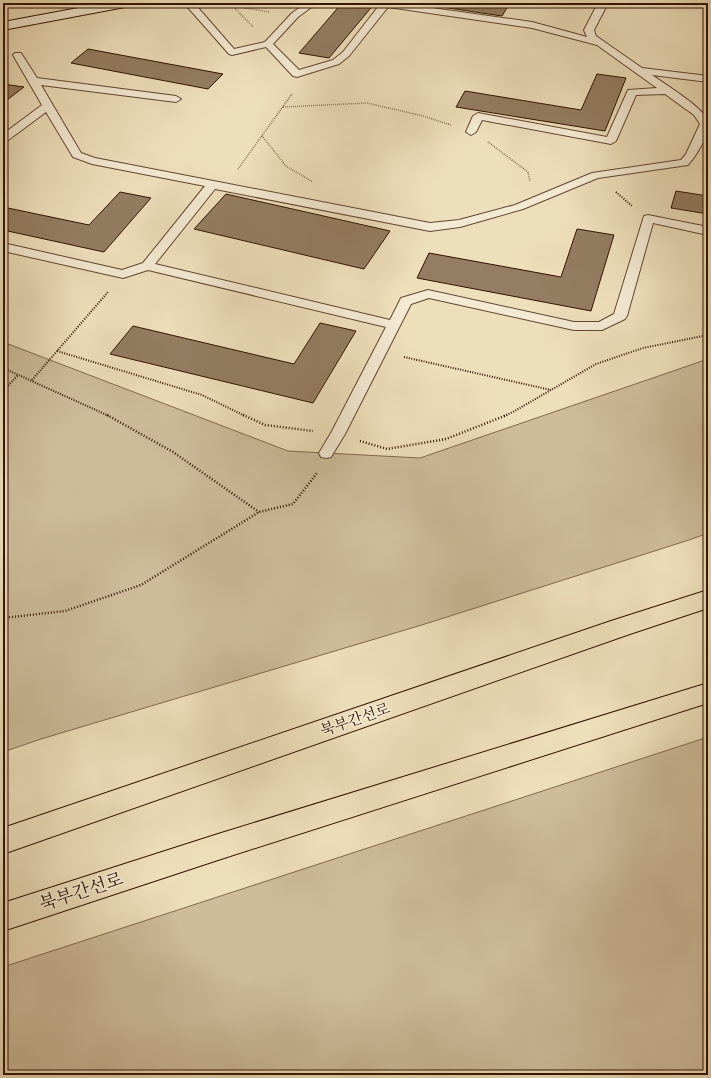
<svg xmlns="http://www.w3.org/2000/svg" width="711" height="1078" font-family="'Gentium Book Plus','Noto Serif KR',serif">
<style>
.green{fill:#cebc9b;stroke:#80684e}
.building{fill:#947d62;stroke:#321301}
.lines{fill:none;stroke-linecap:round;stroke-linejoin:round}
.lane-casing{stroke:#614630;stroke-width:2}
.secondary-casing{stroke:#321301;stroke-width:2}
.highway-casing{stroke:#321301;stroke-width:2}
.path-far2{stroke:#321301;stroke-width:1.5;stroke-dasharray:0.5 1.5;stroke-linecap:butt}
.path-far1{stroke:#321301;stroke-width:2;stroke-dasharray:1 1.5;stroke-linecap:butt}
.path{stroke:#321301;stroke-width:2.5;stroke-dasharray:1 2;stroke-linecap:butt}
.lane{fill:#f4ead3;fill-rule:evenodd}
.secondary{fill:#f4ead3;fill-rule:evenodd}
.highway{fill:#eedfbb;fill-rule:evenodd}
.labels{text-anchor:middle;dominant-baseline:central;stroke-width:3;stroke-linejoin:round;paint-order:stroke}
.street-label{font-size:15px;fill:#321301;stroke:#f4ead3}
.near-street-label{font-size:18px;fill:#321301;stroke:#f4ead3}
</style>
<rect width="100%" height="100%" fill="#eedfbb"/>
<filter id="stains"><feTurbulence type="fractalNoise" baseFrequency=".005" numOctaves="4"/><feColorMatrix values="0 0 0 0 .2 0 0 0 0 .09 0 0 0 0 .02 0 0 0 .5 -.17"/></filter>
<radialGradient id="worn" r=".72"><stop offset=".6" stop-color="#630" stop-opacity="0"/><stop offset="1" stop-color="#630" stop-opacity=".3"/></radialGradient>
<path class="green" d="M 3,342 L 288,451 L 420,458 L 708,359 L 708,533 L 689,540 L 425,624 L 41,739 L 3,752 Z
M 708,737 L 708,1075 L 3,1075 L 3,967 Z"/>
<path class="building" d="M 342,3 L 375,3 L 329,58 L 299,53 Z
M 423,3 L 510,3 L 502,16 L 422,4 Z
M 88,49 L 223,74 L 208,89 L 71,63 Z
M 597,74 L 626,78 L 605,131 L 456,107 L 465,91 L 581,110 Z
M 3,84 L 24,87 L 3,103 Z
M 676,191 L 708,196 L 708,214 L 671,208 Z
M 120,192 L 151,198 L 104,252 L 3,230 L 3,207 L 89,225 Z
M 226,194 L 390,231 L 364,269 L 194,229 Z
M 577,229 L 614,235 L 591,311 L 417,278 L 429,253 L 561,277 Z
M 320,323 L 356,331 L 313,403 L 110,354 L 133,326 L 294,364 Z"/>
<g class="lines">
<defs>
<path id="lane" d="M 184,3 L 194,3 L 234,49 L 265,42 L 292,13 L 306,3 L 317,3 L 298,17 L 273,44 L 299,70 L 333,60 L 343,52 L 381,3 L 397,3 L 532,22 L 587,37 L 584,30 L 598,3 L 608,3 L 594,30 L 596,36 L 642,68 L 708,76 L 708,82 L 652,75 C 663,83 706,109 708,122 C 710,134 696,156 688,165 L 598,178 L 523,209 L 460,227 L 430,231 L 215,189 L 155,264 L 390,320 L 401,298 L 428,290 L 574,322 L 599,322 L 614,314 L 644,216 L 648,215 L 708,227 L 708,235 L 653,223 L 627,316 L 625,319 L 602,330 L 574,330 L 429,298 L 411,304 L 345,434 L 331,457 L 326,458 L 321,457 L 319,453 L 331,433 L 386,327 L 148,270 L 123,278 L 3,251 L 3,243 L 122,270 L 143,263 L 205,186 L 92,164 L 73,157 L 46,112 L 7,141 L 3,142 L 3,134 L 42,105 L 13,55 L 15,53 L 21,53 L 37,78 L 176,96 L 181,99 L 176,102 L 41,85 L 81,153 L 95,158 L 430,223 L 459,220 L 515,205 L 592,173 L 681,160 L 686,154 L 700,124 L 694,115 L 665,94 L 636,95 L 616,141 L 611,144 L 482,120 L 476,132 L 471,135 L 466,132 L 473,116 L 478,113 L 607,137 L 628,90 L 657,88 L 597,45 L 532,28 L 388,7 L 349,56 L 339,64 L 297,77 L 293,76 L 266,47 L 232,55 L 229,54 Z"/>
<path id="secondary" d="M 105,3 L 131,3 L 129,6 L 125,7 L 3,30 L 3,22 Z"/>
<path id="highway" d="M 708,590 L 708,608 L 627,635 L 3,854 L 3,828 L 611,621 Z
M 708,683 L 708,703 L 218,860 L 3,931 L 3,903 L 218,834 Z"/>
</defs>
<use href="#lane" class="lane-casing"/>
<use href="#secondary" class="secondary-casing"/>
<use href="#highway" class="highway-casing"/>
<path class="path-far2" d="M 230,3 L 253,27
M 233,6 L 270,12
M 283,107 L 367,103 L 423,116 L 451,125
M 262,136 L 286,166 L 313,182
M 488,142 L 528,172 L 530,181
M 238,169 L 292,94"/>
<path class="path-far1" d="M 616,192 L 632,206
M 57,351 L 202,395 L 245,416
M 404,357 L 551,390
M 3,368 L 109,416
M 32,380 L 108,292
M 3,391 L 18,375
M 504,416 L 513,412 L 596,364 L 643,348 L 708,335"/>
<path class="path" d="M 107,415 L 173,452 L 259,512
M 243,415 L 265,425 L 313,431
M 360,441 L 387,449 L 446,439 L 507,415
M 3,618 L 65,611 L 141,585 L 259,512 L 293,504 L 317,473"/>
<use href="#lane" class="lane"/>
<use href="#secondary" class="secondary"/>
<use href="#highway" class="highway"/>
</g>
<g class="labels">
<g class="street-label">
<text transform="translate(355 719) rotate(-19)">북부간선로</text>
</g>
<g class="near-street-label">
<text transform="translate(81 891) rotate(-18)">북부간선로</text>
</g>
</g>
<rect width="711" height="1078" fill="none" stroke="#eedfbb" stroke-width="16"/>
<rect x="4" y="4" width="703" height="1070" fill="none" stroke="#321301" stroke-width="2"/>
<rect x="8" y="8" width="695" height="1062" fill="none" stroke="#321301"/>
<rect width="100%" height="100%" filter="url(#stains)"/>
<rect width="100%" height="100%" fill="url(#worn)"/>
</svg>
